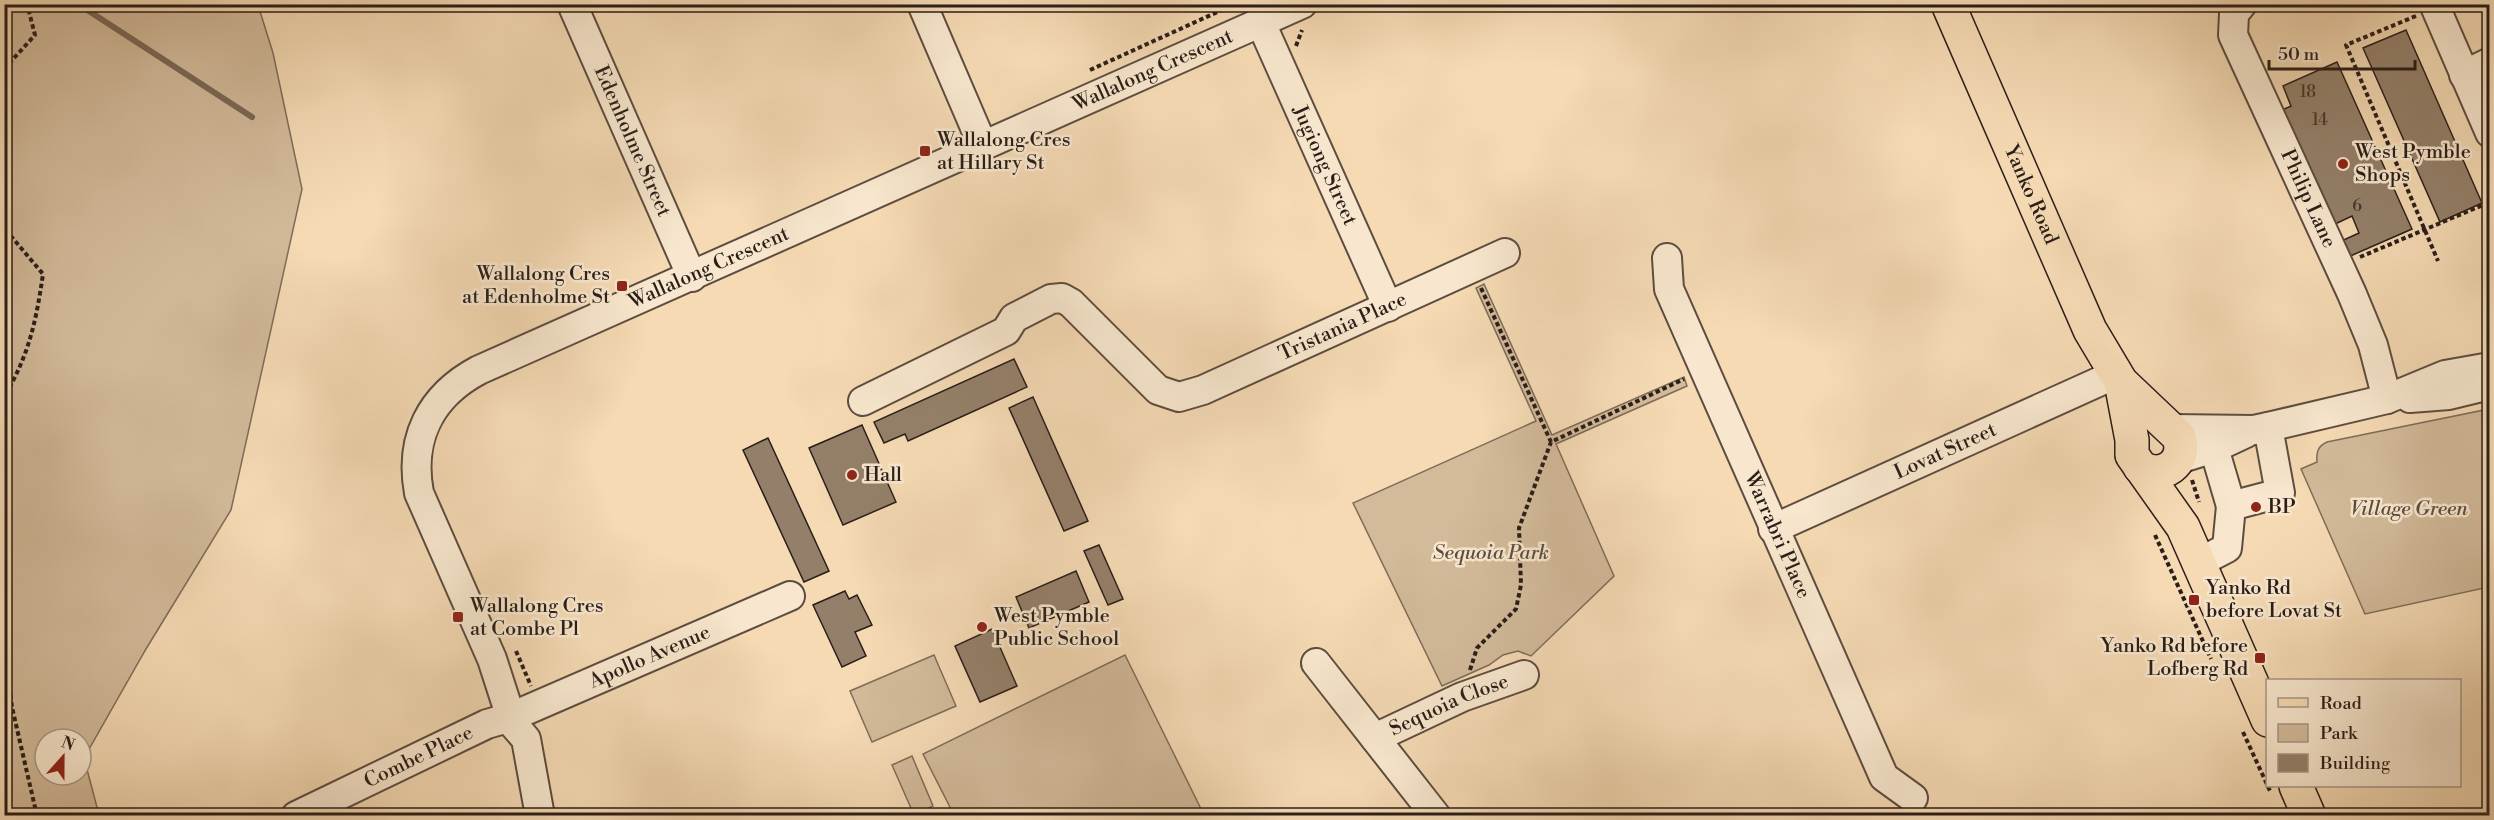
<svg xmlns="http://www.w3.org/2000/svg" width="2494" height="820" font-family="'Libre Bodoni',serif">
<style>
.green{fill:#d2ba9a;stroke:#7e6c5a;stroke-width:1.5;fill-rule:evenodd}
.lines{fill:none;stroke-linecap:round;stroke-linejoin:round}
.stream{stroke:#7a6856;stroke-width:6}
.building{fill:#94806a;stroke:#2a1e19;stroke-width:1.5}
.minor-casing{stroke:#5d4d40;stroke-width:32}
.major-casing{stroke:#2a1e19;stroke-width:36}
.path{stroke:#2a1e19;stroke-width:4;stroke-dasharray:4.5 3;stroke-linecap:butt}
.minor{stroke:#f8e7ce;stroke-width:28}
.major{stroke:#f5dab4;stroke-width:33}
.poi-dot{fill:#8f2418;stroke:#f8e7ce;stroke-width:2}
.labels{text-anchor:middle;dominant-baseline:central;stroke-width:5;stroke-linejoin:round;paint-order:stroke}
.number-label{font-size:16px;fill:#44362d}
.street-label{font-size:20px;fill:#2a1e19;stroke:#f8e7ce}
.poi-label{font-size:20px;fill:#2a1e19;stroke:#f8e7ce;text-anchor:start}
.park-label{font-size:20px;font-style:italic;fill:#5c4d40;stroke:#f8e7ce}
</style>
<rect width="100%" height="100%" fill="#f5dab4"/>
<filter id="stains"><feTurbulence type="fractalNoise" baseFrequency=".00333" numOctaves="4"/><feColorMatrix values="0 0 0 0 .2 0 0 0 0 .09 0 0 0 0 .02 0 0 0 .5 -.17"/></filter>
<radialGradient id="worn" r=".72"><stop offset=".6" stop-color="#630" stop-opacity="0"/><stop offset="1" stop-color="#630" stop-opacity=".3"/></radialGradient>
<path class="green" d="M 5,4 L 258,5 L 273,53 L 302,189 L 231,510 L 146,649 L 84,758 L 99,815 L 5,815 ZM 45,739 L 81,739 L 81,775 L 45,775 Z
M 1484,284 L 1552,435 L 1684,377 L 1687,386 L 1556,444 L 1614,576 L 1531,656 L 1518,651 L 1503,655 L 1489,665 L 1442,686 L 1353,503 L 1536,421 L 1476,288 Z
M 2489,409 L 2489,587 L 2365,614 L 2301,469 L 2317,462 C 2316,452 2318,446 2327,442 Z
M 934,655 L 956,706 L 872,742 L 850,691 Z
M 1125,655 L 1204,815 L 954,815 L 923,754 Z
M 912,756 L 933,806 L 914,815 L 892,765 Z"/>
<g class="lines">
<path class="stream" d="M 78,4 L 252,117"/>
</g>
<path class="building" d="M 2406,30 L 2482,203 L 2440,222 L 2363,48 Z
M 2337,62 L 2412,229 L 2348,257 L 2339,242 L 2359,233 L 2352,216 L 2331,226 L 2280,111 L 2291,106 L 2283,86 Z
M 1014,359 L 1027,387 L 908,441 L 905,434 L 884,443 L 874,422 Z
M 1033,397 L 1088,521 L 1064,531 L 1009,408 Z
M 862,425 L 896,502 L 843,525 L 809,448 Z
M 768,438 L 829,571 L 804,582 L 743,450 Z
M 1099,545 L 1123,599 L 1108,605 L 1084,551 Z
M 1076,571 L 1089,602 L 1029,628 L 1016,597 Z
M 845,591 L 849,599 L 857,595 L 872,625 L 855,632 L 866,656 L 842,667 L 813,605 Z
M 992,629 L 1017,686 L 980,702 L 955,646 Z"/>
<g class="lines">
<defs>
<g id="minor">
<path id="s1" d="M 572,4 L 692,277"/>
<path d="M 922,4 L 983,146"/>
<path id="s2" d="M 2242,4 L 2234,14 L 2233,35 L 2352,294 L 2373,345 L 2387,399"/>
<path d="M 2434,4 L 2490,133"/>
<path id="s3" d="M 1261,23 L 1388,307"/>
<path d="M 2464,75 L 2490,62"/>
<path id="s4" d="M 1667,258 L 1669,289 L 1884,777 L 1913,798"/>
<path d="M 2410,398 L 2449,395 L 2490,385"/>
<path id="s5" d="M 863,401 L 1006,331 L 1014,318 L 1051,299 L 1062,298 L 1071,303 L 1158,390 L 1179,397 L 1203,390 L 1505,253"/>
<path d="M 2172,429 L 2254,430 L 2268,427 L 2387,399 L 2445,375 L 2490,367"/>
<path d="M 2214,448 L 2231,506"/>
<path d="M 2179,459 L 2214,448 L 2246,433"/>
<path id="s6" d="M 1773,529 L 2116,374"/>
<path d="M 2198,563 L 2227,548 L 2231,506 L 2280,493 L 2268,427"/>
<path d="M 1316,663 L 1436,816"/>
<path id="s7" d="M 1375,738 L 1462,697 L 1524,675"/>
<path id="s8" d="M 296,816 L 487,724 L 511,717 L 790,596"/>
<path id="s9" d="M 540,816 L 526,739 L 513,724 L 492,659 L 419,493 C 409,439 430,396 479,370 L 1302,4"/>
</g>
<g id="major">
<path id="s10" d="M 1948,4 L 2090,330 L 2121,382 L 2179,437 C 2188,463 2162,481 2140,467"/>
<path d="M 2121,382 L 2132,440 L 2132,455 L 2183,527 L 2268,720"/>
<path d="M 2296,786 L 2309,816"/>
</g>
</defs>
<use href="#minor" class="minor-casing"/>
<use href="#major" class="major-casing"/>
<path class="path" d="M 2416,16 L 2346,45 L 2438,261
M 1296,46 L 1302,30
M 4,69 L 35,35 L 27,4
M 1090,70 L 1235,4
M 4,232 L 10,235 L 43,274 C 36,322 29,355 4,397
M 2360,257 L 2490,202
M 1481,288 L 1551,442 L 1684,379
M 2192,480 L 2199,502
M 2155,535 L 2211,659
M 4,650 L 12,707 L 37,816
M 516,651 L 531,686
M 1470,670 L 1477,648 L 1516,609 L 1521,585 L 1519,528 L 1551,442
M 2243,732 L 2270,791"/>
<use href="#minor" class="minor"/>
<use href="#major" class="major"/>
</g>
<g class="poi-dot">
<rect x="919" y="145" width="12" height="12" rx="3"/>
<circle cx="2343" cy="164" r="6"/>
<rect x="616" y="280" width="12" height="12" rx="3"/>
<circle cx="852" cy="475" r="6"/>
<circle cx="2256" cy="507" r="6"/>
<rect x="2188" y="594" width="12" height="12" rx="3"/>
<rect x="452" y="611" width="12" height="12" rx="3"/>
<circle cx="982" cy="627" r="6"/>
<rect x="2254" y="652" width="12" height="12" rx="3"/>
</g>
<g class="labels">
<g class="number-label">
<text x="2308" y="92">18</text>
<text x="2320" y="120">14</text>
<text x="2357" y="206">6</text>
</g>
<g class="street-label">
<text stroke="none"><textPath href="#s9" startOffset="1233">Wallalong Crescent</textPath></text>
<text stroke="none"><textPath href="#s1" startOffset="150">Edenholme Street</textPath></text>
<text stroke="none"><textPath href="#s3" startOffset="156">Jugiong Street</textPath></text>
<text stroke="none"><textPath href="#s10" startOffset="208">Yanko Road</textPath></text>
<text stroke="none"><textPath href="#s2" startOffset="214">Philip Lane</textPath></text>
<text stroke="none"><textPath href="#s9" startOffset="747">Wallalong Crescent</textPath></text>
<text stroke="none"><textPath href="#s5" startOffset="561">Tristania Place</textPath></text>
<text stroke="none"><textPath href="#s6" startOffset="189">Lovat Street</textPath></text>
<text stroke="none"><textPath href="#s4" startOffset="300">Warrabri Place</textPath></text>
<text stroke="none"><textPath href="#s8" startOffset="388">Apollo Avenue</textPath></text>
<text stroke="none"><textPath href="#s7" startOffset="81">Sequoia Close</textPath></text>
<text stroke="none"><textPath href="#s8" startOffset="136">Combe Place</textPath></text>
</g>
<g class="poi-label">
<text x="937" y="140">Wallalong Cres<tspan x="937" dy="23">at Hillary St</tspan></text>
<text x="2355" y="152">West Pymble<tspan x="2355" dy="23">Shops</tspan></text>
<text x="610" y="274" text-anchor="end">Wallalong Cres<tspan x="610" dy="23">at Edenholme St</tspan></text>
<text x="864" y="475">Hall</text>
<text x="2268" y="507">BP</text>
<text x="2206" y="588">Yanko Rd<tspan x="2206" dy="23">before Lovat St</tspan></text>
<text x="470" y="606">Wallalong Cres<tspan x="470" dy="23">at Combe Pl</tspan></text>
<text x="994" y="616">West Pymble<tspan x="994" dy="23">Public School</tspan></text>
<text x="2248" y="646" text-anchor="end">Yanko Rd before<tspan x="2248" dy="23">Lofberg Rd</tspan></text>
</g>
<g class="park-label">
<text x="2409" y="509">Village Green</text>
<text x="1491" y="553">Sequoia Park</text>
</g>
</g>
<rect width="2494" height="820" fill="none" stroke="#f5dab4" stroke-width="24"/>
<rect x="6" y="6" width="2482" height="808" fill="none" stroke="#2a1e19" stroke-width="3"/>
<rect x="12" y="12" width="2470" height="796" fill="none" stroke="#2a1e19" stroke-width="1.5"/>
<rect x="2266" y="679" width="195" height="108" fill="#f8e7ce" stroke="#a69786" stroke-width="1.5"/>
<rect x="2278" y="698" width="30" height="9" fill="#f5dab4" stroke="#a69786" stroke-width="1.5"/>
<text x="2320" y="709" font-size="18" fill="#2a1e19">Road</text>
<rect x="2278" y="724" width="30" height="18" fill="#d2ba9a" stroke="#a69786" stroke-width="1.5"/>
<text x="2320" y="739" font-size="18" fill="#2a1e19">Park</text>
<rect x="2278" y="754" width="30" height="18" fill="#94806a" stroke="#a69786" stroke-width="1.5"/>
<text x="2320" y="769" font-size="18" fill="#2a1e19">Building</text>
<g transform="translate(63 757) rotate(21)"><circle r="28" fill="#f8e7ce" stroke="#a69786" stroke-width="1.5"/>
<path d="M0-4.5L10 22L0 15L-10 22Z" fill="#8f2418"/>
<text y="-9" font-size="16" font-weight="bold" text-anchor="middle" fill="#2a1e19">N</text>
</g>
<path d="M2269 60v9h146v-9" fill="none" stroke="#2a1e19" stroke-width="3"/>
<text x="2278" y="60" font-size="18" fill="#2a1e19" stroke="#f8e7ce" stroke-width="4.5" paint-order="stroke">50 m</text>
<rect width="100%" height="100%" filter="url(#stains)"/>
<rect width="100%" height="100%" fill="url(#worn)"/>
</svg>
